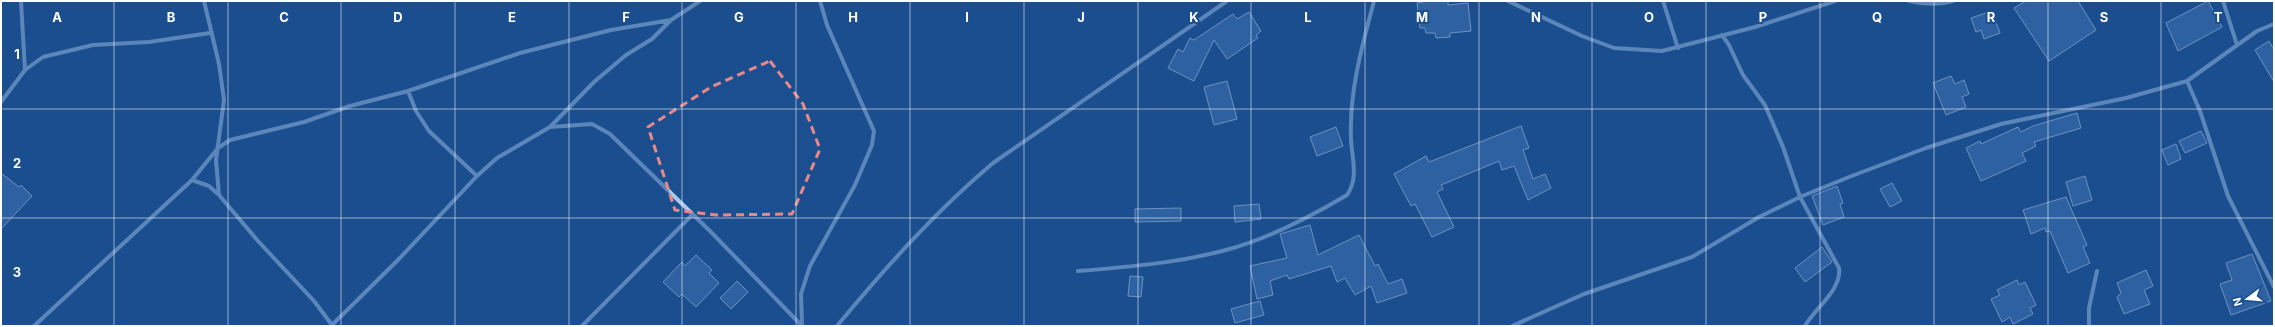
<svg xmlns="http://www.w3.org/2000/svg" width="2275" height="327" font-family="Inter,sans-serif">
<style>
.building{fill:#4478b7;stroke:#cfe3fa}
.lines{fill:none;stroke-linecap:round;stroke-linejoin:round}
.street{stroke:#a9c9ee;stroke-width:4}
.marked{fill:none;stroke:#e88989;stroke-width:3;stroke-dasharray:8 5;stroke-linejoin:round}
.grid{fill:none;stroke:#fff;stroke-width:1;stroke-opacity:0.55}
.grid-label{font-size:13px;text-anchor:middle;font-weight:bold;fill:#fff;stroke:#1b4f8f;stroke-width:4;stroke-linejoin:round;paint-order:stroke}
</style>
<rect width="100%" height="100%" fill="#1b4f8f"/>
<path class="building" d="M 1428,1 L 1448,1 L 1448,5 L 1468,3 L 1471,31 L 1450,33 L 1450,37 L 1436,38 L 1435,33 L 1426,33 L 1425,28 L 1420,28 L 1417,3 Z
M 2026,1 L 2078,1 L 2096,30 L 2049,61 L 2014,8 Z
M 2208,1 L 2222,27 L 2178,51 L 2166,23 Z
M 1992,11 L 2000,33 L 1984,39 L 1981,30 L 1976,32 L 1971,18 Z
M 1249,12 L 1261,31 L 1256,35 L 1258,38 L 1227,59 L 1214,40 L 1194,81 L 1168,68 L 1178,49 L 1183,52 L 1190,38 L 1194,40 L 1233,14 L 1237,19 Z
M 2269,41 L 2274,50 L 2274,82 L 2255,50 Z
M 1951,76 L 1955,84 L 1964,80 L 1969,94 L 1962,97 L 1966,107 L 1946,115 L 1933,83 Z
M 1227,81 L 1237,119 L 1214,125 L 1204,87 Z
M 2077,113 L 2081,128 L 2034,142 L 2036,146 L 2022,153 L 2026,161 L 1981,181 L 1966,148 L 1980,141 L 1981,144 L 2018,127 L 2021,132 L 2033,126 Z
M 1521,126 L 1529,148 L 1523,150 L 1533,179 L 1545,174 L 1551,188 L 1528,200 L 1514,166 L 1502,170 L 1499,161 L 1441,185 L 1443,189 L 1437,192 L 1454,227 L 1432,237 L 1415,204 L 1411,206 L 1394,174 L 1426,156 L 1429,162 Z
M 1336,127 L 1343,146 L 1317,156 L 1310,137 Z
M 2201,131 L 2207,143 L 2185,153 L 2179,141 Z
M 2176,144 L 2181,159 L 2168,165 L 2162,150 Z
M 1,173 L 19,187 L 21,185 L 32,196 L 1,229 Z
M 2085,176 L 2092,200 L 2073,206 L 2066,182 Z
M 1892,183 L 1902,201 L 1890,207 L 1880,189 Z
M 1837,186 L 1843,203 L 1840,204 L 1844,217 L 1823,225 L 1812,196 Z
M 2066,197 L 2087,245 L 2083,247 L 2090,263 L 2068,273 L 2050,231 L 2046,232 L 2045,228 L 2031,234 L 2023,210 Z
M 1259,204 L 1261,219 L 1235,222 L 1234,206 Z
M 1181,208 L 1181,221 L 1135,222 L 1135,209 Z
M 1310,225 L 1318,255 L 1359,235 L 1375,266 L 1378,264 L 1388,284 L 1402,279 L 1407,293 L 1377,303 L 1371,286 L 1355,295 L 1345,278 L 1337,282 L 1331,266 L 1289,279 L 1287,275 L 1270,281 L 1273,295 L 1257,299 L 1250,266 L 1287,258 L 1280,234 Z
M 1822,247 L 1832,262 L 1805,282 L 1795,268 Z
M 2252,254 L 2271,301 L 2231,315 L 2220,284 L 2232,280 L 2226,263 Z
M 696,255 L 712,270 L 709,273 L 719,283 L 696,307 L 682,294 L 679,297 L 663,282 L 682,262 L 685,266 Z
M 2146,270 L 2153,286 L 2144,290 L 2150,304 L 2124,314 L 2117,297 L 2121,293 L 2117,283 Z
M 1130,276 L 1143,277 L 1141,297 L 1128,296 Z
M 2017,280 L 2019,285 L 2025,282 L 2036,305 L 2030,308 L 2033,314 L 2013,324 L 2010,317 L 2002,322 L 1991,299 L 2000,295 L 1997,290 Z
M 737,281 L 748,292 L 731,309 L 720,298 Z
M 1260,301 L 1264,315 L 1235,323 L 1231,309 Z"/>
<g class="lines">
<path class="street" d="M 21,1 L 25,70
M 204,1 L 219,64 L 224,100 L 216,160 L 219,195 L 258,241 L 314,301 L 332,325
M 1508,1 L 1582,36 L 1614,48 L 1662,51 L 1755,27 L 1835,1
M 1663,1 L 1678,48
M 1909,1 C 1923,4 1939,5 1953,1
M 2223,1 L 2237,45
M 1722,35 L 1729,45 L 1743,75 L 1765,105 L 1783,147 L 1800,197 L 1839,268 C 1842,290 1815,308 1805,326
M 2187,81 L 2200,111 L 2228,196 L 2274,287
M 408,91 L 416,111 L 429,131 L 477,176
M 1,102 L 25,70 L 43,57 L 93,45 L 149,42 L 210,33
M 550,127 L 592,124 L 610,134 L 712,233 L 802,326
M 192,180 L 209,186 L 219,195
M 1078,271 C 1128,267 1178,263 1226,250 C 1268,239 1310,217 1347,195 C 1359,178 1352,159 1351,139 C 1349,92 1362,46 1374,1
M 34,326 L 192,180 L 218,148 L 230,140 L 304,122 L 350,106 L 408,91 L 520,53 L 611,30 L 671,20 L 700,1
M 331,326 L 398,260 L 477,176 L 497,158 L 550,127 L 594,82 L 626,55 L 652,39 L 671,20
M 582,326 L 692,215
M 802,326 L 801,294 L 810,266 L 855,185 L 872,145 L 874,131 L 827,25 L 820,1
M 837,326 C 885,268 935,212 993,163 L 1227,1
M 1512,326 L 1584,294 L 1692,257 L 1759,217 L 1800,197 L 1849,177 L 1926,148 L 2001,124 L 2126,98 L 2187,81 L 2257,31 L 2274,24
M 2089,326 L 2089,308 L 2097,271"/>
</g>
<path d="M0 0H2275V327H0ZM 770,61 L 803,104 L 820,149 L 792,214 L 716,215 L 675,210 L 648,127 L 711,87 Z" fill="#1b4f8f" fill-opacity=".55" fill-rule="evenodd"/>
<path class="marked" d="M 770,61 L 803,104 L 820,149 L 792,214 L 716,215 L 675,210 L 648,127 L 711,87 Z"/>
<path class="grid" d="M 114,1 L 114,326M 228,1 L 228,326M 341,1 L 341,326M 455,1 L 455,326M 569,1 L 569,326M 682,1 L 682,326M 796,1 L 796,326M 910,1 L 910,326M 1024,1 L 1024,326M 1138,1 L 1138,326M 1251,1 L 1251,326M 1365,1 L 1365,326M 1479,1 L 1479,326M 1592,1 L 1592,326M 1706,1 L 1706,326M 1820,1 L 1820,326M 1934,1 L 1934,326M 2048,1 L 2048,326M 2161,1 L 2161,326M 1,109 L 2274,109M 1,218 L 2274,218"/>
<g class="grid-label">
<text x="57" y="22">A</text>
<text x="171" y="22">B</text>
<text x="284" y="22">C</text>
<text x="398" y="22">D</text>
<text x="512" y="22">E</text>
<text x="626" y="22">F</text>
<text x="739" y="22">G</text>
<text x="853" y="22">H</text>
<text x="967" y="22">I</text>
<text x="1081" y="22">J</text>
<text x="1194" y="22">K</text>
<text x="1308" y="22">L</text>
<text x="1422" y="22">M</text>
<text x="1536" y="22">N</text>
<text x="1649" y="22">O</text>
<text x="1763" y="22">P</text>
<text x="1877" y="22">Q</text>
<text x="1991" y="22">R</text>
<text x="2104" y="22">S</text>
<text x="2218" y="22">T</text>
<text x="17" y="59">1</text>
<text x="17" y="168">2</text>
<text x="17" y="277">3</text>
</g>
<rect width="2275" height="327" fill="none" stroke="#ffffff" stroke-width="4"/>
<g transform="translate(2247 299) rotate(254)" stroke="#1b4f8f" stroke-width="3" paint-order="stroke">
<path d="M0-3L7 15L0 10L-7 15Z" fill="#ffffff"/>
<text y="-6" font-size="11" font-weight="bold" text-anchor="middle" fill="#ffffff">N</text>
</g>
</svg>
